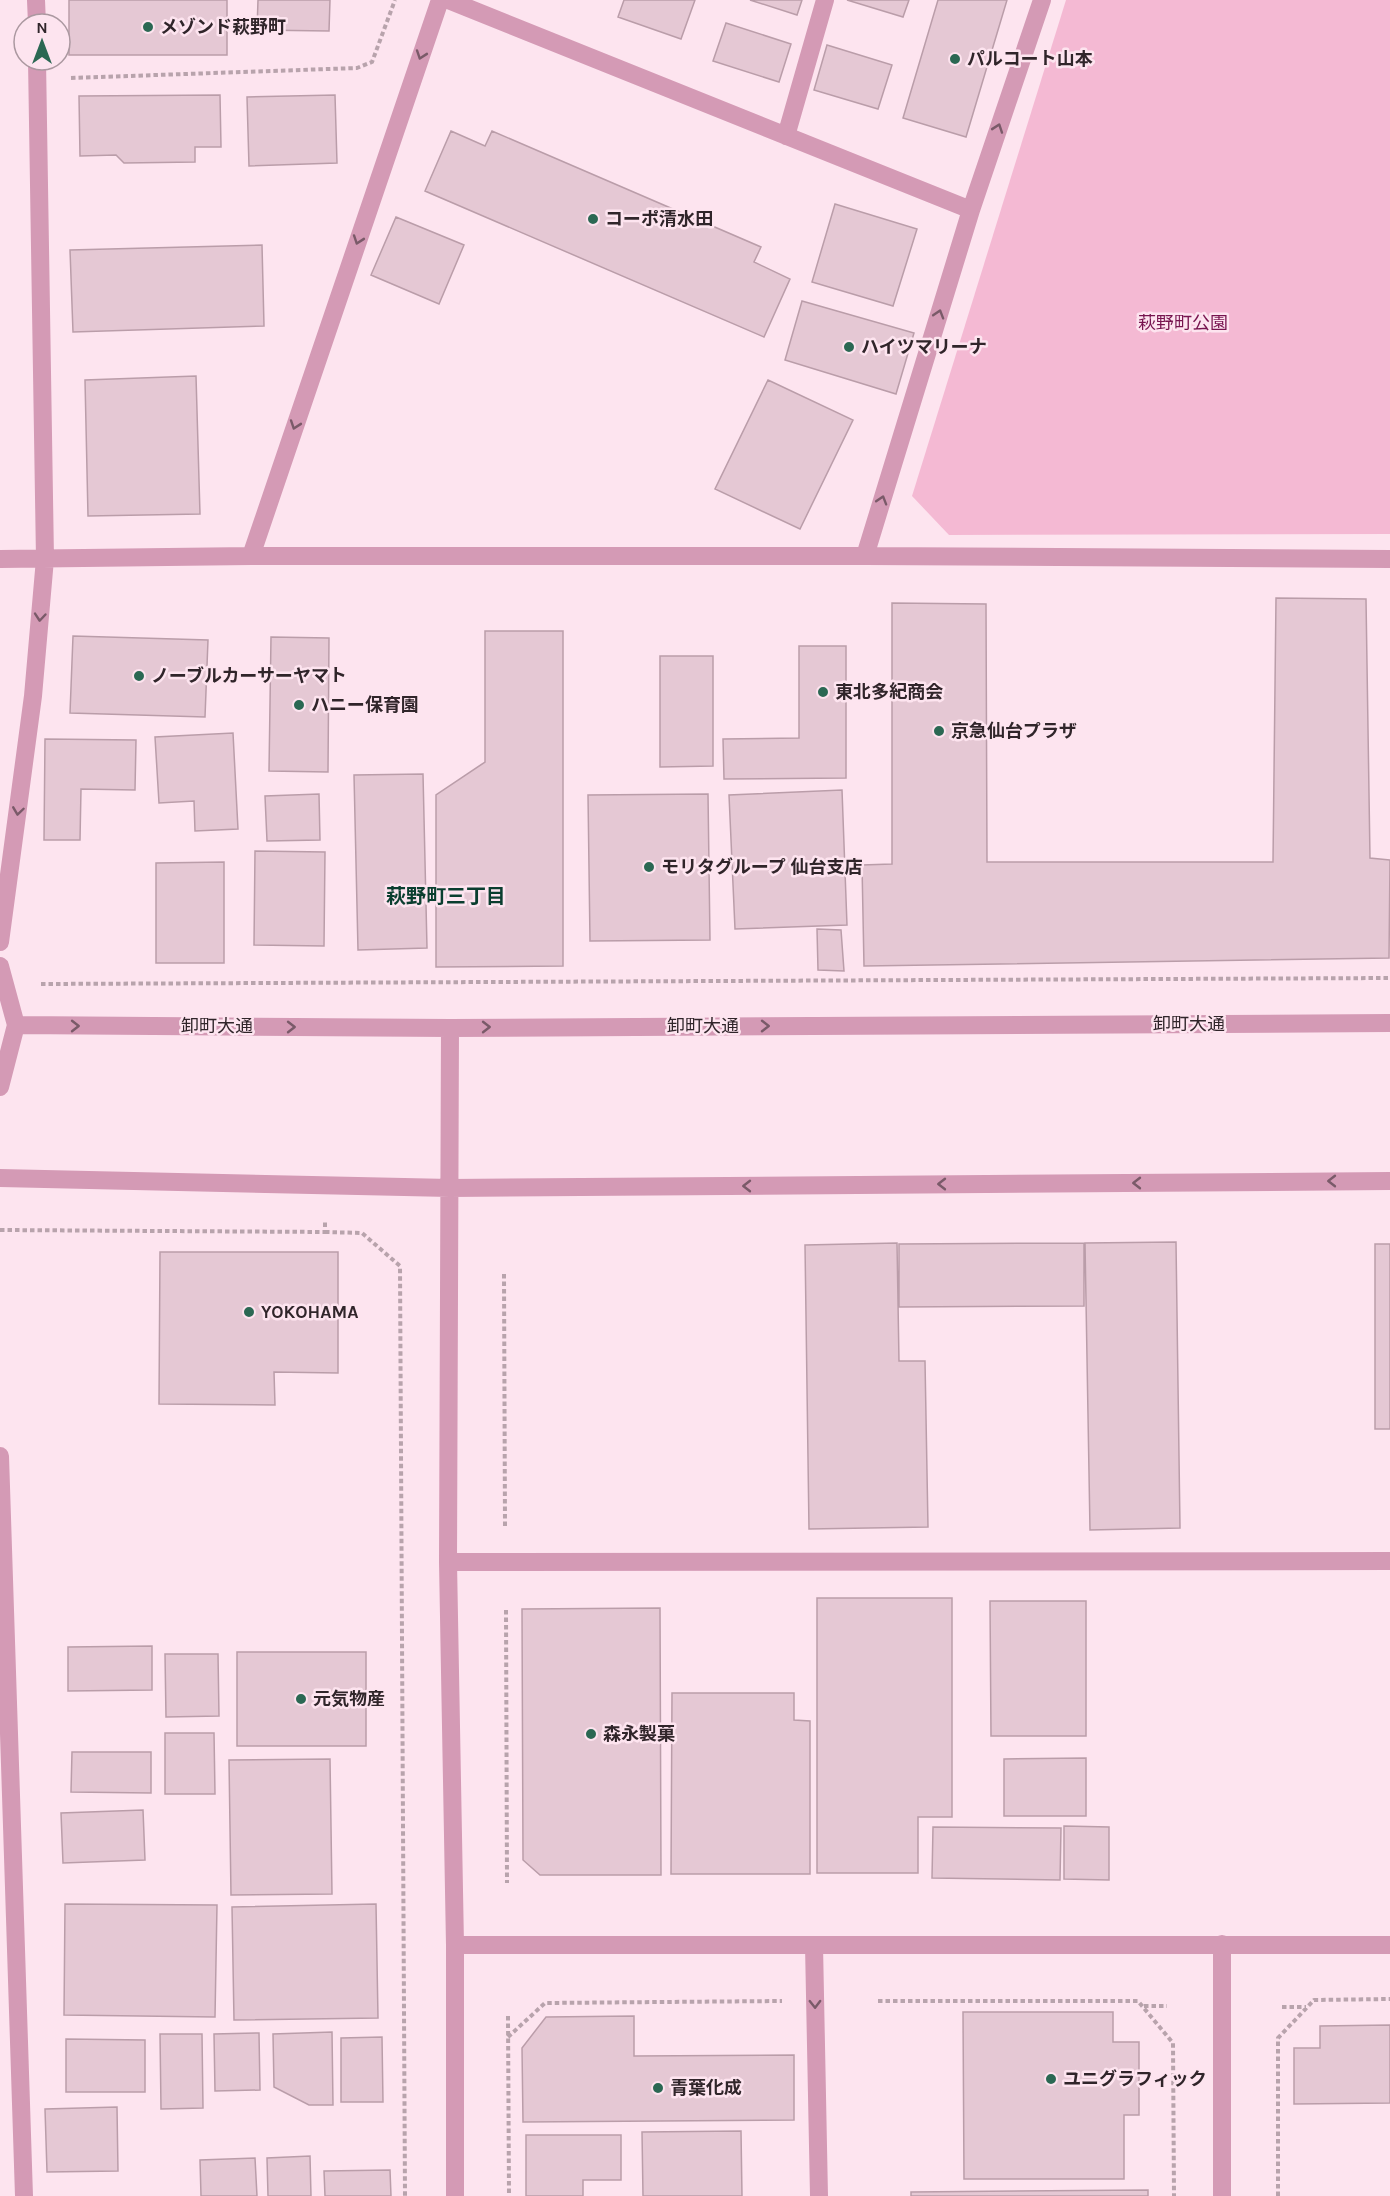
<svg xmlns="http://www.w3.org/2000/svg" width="1390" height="2196" font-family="Karla,'Noto Sans JP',sans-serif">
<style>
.green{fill:#f4b9d3}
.building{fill:#e5c8d4;stroke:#ba9da9;stroke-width:1.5}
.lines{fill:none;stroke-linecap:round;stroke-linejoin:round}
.path{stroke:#b8a3ac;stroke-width:4;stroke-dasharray:4.5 3;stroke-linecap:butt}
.minor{stroke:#d49ab5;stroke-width:18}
.oneway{stroke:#7a5a69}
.poi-dot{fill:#2b6853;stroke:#fde4ef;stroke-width:2}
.labels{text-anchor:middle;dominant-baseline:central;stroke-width:5;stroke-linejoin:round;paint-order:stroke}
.poi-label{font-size:18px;font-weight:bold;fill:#30252a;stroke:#fde4ef;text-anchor:start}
.park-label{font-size:18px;fill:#77144f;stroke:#fde4ef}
.street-label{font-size:18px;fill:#30252a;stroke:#fde4ef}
.neighbourhood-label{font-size:20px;font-weight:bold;fill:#0a3e2f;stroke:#fde4ef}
</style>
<rect width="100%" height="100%" fill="#fde4ef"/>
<path class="green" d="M 1066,0 L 1390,0 L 1390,534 L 949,535 L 912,496 Z"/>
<path class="building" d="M 69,0 L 227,0 L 227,55 L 69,55 Z
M 258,0 L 330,0 L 329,31 L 257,30 Z
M 624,0 L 695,0 L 681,39 L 618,17 Z
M 750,0 L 802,0 L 797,15 Z
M 847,0 L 909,0 L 903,17 Z
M 938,0 L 1007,0 L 966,137 L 903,118 Z
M 726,23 L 791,44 L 779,82 L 713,61 Z
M 827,45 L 892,65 L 878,109 L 814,90 Z
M 220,95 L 221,147 L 195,147 L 195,162 L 124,163 L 116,155 L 80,156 L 79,96 Z
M 335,95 L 337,163 L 249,166 L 247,97 Z
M 451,131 L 485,146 L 492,131 L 761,247 L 754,262 L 790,279 L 764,337 L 425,191 Z
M 835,204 L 917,229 L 893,306 L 812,282 Z
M 396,217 L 464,245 L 439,304 L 371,275 Z
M 262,245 L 264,326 L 73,332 L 70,250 Z
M 802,301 L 914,333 L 896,394 L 785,360 Z
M 196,376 L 200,514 L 88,516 L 85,380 Z
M 768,380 L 853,420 L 800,529 L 715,489 Z
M 1276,598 L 1366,599 L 1370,858 L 1390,860 L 1389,958 L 864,966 L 862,865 L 892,864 L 892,603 L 986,604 L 987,862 L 1273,862 Z
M 485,631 L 563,631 L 563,966 L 436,967 L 436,795 L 485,762 Z
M 73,636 L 208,640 L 205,717 L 70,713 Z
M 271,637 L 329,638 L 328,772 L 269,771 Z
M 799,646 L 846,646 L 846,778 L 724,779 L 723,739 L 799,738 Z
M 660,656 L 713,656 L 713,766 L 660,767 Z
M 233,733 L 238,829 L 195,831 L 194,801 L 159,803 L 155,737 Z
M 45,739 L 136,740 L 135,790 L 81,789 L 80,840 L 44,840 Z
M 423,774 L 427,948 L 358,950 L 354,775 Z
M 842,790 L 847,925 L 735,929 L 729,795 Z
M 319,794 L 320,840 L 267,841 L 265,796 Z
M 708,794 L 710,940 L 590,941 L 588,795 Z
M 255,851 L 325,852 L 324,946 L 254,945 Z
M 224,862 L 224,963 L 156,963 L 156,863 Z
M 817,929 L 841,930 L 844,971 L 818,970 Z
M 1176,1242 L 1180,1528 L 1090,1530 L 1085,1243 Z
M 897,1243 L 899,1361 L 925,1361 L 928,1527 L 809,1529 L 805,1245 Z
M 1084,1243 L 1084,1306 L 899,1307 L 899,1244 Z
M 1375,1244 L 1390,1244 L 1390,1429 L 1375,1429 Z
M 160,1252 L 338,1252 L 338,1373 L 274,1372 L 275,1405 L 159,1404 Z
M 817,1598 L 952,1598 L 952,1817 L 918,1817 L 918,1873 L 817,1873 Z
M 990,1601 L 1086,1601 L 1086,1736 L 991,1736 Z
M 660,1608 L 661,1875 L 540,1875 L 523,1860 L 522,1609 Z
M 152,1646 L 152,1690 L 68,1691 L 68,1647 Z
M 237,1652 L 366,1652 L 366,1746 L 237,1746 Z
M 165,1654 L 218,1654 L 219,1716 L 166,1717 Z
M 672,1693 L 794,1693 L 794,1720 L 810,1721 L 810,1874 L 671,1874 Z
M 165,1733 L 214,1733 L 215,1794 L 165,1794 Z
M 72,1752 L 151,1752 L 151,1793 L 71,1792 Z
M 1086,1758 L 1086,1816 L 1004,1816 L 1004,1759 Z
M 330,1759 L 332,1894 L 231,1895 L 229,1760 Z
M 143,1810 L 145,1860 L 63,1863 L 61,1813 Z
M 1064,1826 L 1109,1827 L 1109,1880 L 1064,1879 Z
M 933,1827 L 1061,1828 L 1060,1880 L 932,1878 Z
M 65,1904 L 217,1905 L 215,2017 L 64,2015 Z
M 376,1904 L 378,2018 L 234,2020 L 232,1907 Z
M 963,2012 L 1113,2012 L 1113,2042 L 1139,2042 L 1139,2115 L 1124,2115 L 1124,2179 L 964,2179 Z
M 634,2016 L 634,2056 L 794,2055 L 794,2120 L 523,2122 L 522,2048 L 546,2017 Z
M 1390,2025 L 1390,2103 L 1294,2104 L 1294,2048 L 1320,2048 L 1320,2026 Z
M 332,2032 L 333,2105 L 309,2105 L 274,2087 L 273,2034 Z
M 259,2033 L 260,2090 L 215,2091 L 214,2034 Z
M 160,2034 L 202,2034 L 203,2108 L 161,2109 Z
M 382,2037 L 383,2102 L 341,2102 L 341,2038 Z
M 66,2039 L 145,2040 L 145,2092 L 66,2092 Z
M 117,2107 L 118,2171 L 47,2172 L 45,2109 Z
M 741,2131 L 742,2196 L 643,2196 L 642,2132 Z
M 526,2135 L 621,2135 L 621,2180 L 583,2180 L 583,2196 L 526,2196 Z
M 310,2156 L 311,2196 L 268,2196 L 267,2158 Z
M 255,2158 L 257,2196 L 201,2196 L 200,2160 Z
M 390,2170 L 391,2196 L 325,2196 L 324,2171 Z
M 1148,2190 L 1148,2196 L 911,2196 L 911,2192 Z"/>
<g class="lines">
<path class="path" d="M 71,78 L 357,68 L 372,62 L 395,0
M 41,984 L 1390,978
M 0,1230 L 325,1232 L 325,1220
M 325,1232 L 362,1233 L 400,1266 L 405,2196
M 504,1274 L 505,1527
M 506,1610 L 507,1883
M 878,2001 L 1138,2001 L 1173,2043 L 1174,2196
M 1144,2006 L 1167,2006
M 1282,2007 L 1306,2007
M 508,2016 L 509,2196
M 508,2037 L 545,2003 L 782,2001
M 1278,2196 L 1278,2038 L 1314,2000 L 1390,1999"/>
<path class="minor" d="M 36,0 L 37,24
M 448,0 L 971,210
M 786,136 L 825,0
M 251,556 L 440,0
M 865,556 L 971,210 L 1042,0
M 0,559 L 251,556 L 865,556 L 1390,559
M 0,942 L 33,696 L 45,559 L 37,60
M 0,966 L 16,1025 L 0,1087
M 16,1025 L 450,1028 L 1390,1023
M 450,1028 L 448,1562 L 455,1945 L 455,2196
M 0,1178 L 450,1188 L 1390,1181
M 0,1456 L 24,2196
M 448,1562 L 1390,1561
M 1222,1944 L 1222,2196
M 455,1945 L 1390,1945
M 814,1945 L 819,2196"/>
</g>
<defs><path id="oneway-chevron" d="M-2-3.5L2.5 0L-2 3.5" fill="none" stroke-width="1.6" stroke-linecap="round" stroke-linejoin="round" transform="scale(1.5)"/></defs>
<g class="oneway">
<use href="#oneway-chevron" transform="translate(421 55) rotate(109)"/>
<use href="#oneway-chevron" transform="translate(998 128) rotate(-71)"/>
<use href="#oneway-chevron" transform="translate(358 240) rotate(109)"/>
<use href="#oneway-chevron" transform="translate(939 314) rotate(-73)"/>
<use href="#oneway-chevron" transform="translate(295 425) rotate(109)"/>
<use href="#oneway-chevron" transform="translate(882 500) rotate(-73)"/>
<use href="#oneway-chevron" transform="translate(40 617) rotate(95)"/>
<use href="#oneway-chevron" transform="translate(18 811) rotate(98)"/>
<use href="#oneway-chevron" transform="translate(75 1026)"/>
<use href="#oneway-chevron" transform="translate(765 1026)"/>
<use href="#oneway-chevron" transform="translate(291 1027)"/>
<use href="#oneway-chevron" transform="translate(486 1027)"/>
<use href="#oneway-chevron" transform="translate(1332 1181) rotate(180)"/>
<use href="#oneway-chevron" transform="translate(1137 1183) rotate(180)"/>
<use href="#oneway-chevron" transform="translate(942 1184) rotate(180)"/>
<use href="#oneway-chevron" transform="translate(747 1186) rotate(180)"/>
<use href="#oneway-chevron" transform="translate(815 2004) rotate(89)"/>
</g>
<g class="poi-dot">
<circle cx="148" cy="27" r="6"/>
<circle cx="955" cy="59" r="6"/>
<circle cx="593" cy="219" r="6"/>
<circle cx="849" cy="347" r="6"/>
<circle cx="139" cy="676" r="6"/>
<circle cx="823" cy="692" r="6"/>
<circle cx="299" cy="705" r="6"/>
<circle cx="939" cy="731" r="6"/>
<circle cx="649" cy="867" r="6"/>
<circle cx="249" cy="1312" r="6"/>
<circle cx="301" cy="1699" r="6"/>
<circle cx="591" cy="1734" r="6"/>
<circle cx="1051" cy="2079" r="6"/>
<circle cx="658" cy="2088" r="6"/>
</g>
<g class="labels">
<g class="poi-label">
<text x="160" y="27">メゾンド萩野町</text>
<text x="967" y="59">パルコート山本</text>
<text x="605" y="219">コーポ清水田</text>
<text x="861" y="347">ハイツマリーナ</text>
<text x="151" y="676">ノーブルカーサーヤマト</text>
<text x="835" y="692">東北多紀商会</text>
<text x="311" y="705">ハニー保育園</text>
<text x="951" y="731">京急仙台プラザ</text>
<text x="661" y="867">モリタグループ 仙台支店</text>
<text x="261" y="1312">YOKOHAMA</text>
<text x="313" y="1699">元気物産</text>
<text x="603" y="1734">森永製菓</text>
<text x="1063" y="2079">ユニグラフィック</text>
<text x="670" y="2088">青葉化成</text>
</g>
<g class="park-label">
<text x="1183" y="323">萩野町公園</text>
</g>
<g class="street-label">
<text x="1189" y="1024">卸町大通</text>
<text x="217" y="1026">卸町大通</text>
<text x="703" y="1026">卸町大通</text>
</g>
<g class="neighbourhood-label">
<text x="446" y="896">萩野町三丁目</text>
</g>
</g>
<g transform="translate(42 42)"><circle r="28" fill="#fde4ef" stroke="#ab98a0" stroke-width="1.5"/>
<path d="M0-4.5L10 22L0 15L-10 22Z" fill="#2b6853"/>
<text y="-9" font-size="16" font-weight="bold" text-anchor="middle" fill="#30252a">N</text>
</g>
</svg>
